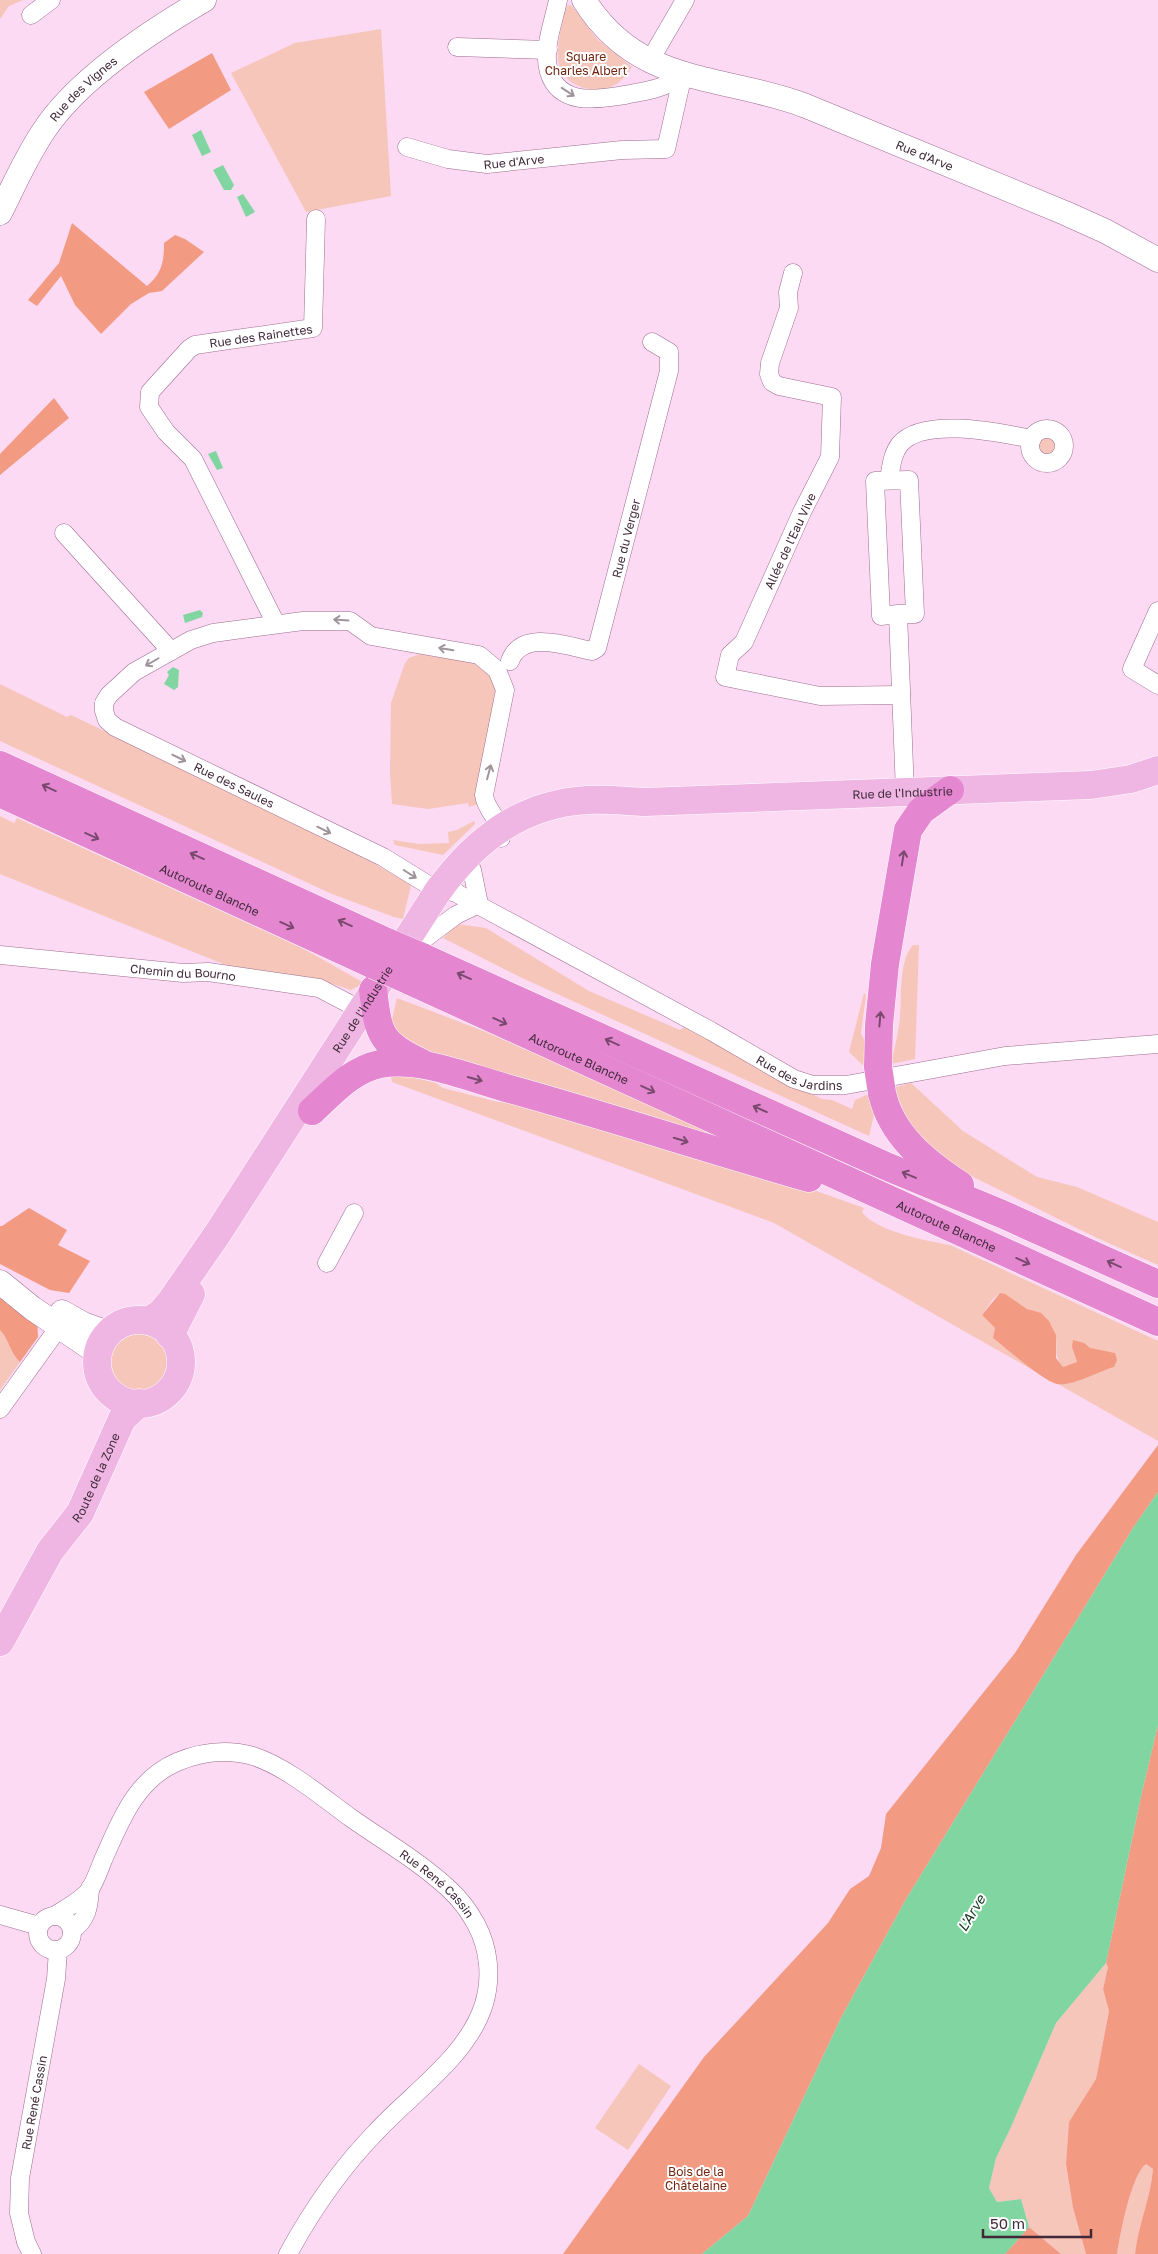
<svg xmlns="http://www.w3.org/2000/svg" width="1158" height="2254" font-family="'Golos Text',sans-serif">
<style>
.green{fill:#f5c6b9}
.forest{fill:#f39a83}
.water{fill:#81d5a0}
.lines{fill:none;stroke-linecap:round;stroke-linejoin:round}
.street-casing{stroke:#9e6c92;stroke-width:19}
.secondary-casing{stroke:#9e6c92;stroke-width:25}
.primary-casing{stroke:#fff;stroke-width:29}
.highway-casing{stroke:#fff;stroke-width:29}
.street{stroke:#fff;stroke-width:18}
.secondary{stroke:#fff;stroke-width:24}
.primary{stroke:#efb6e3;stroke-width:28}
.highway{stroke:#e486d0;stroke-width:28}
.highway-bridge-casing{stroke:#fff;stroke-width:29;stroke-linecap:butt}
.highway-bridge{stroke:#e486d0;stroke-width:28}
.oneway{stroke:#a0949c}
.oneway2{stroke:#794a6e}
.labels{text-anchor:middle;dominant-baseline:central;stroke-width:4;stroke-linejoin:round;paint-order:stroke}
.park-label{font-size:12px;fill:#71240f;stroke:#fff}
.street-label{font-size:12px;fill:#402a3a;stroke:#fff}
.water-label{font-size:14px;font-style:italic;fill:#133822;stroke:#fff}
</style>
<rect width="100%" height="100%" fill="#fcdaf3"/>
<path class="green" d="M 0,0 L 23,0 L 9,6 L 0,19 Z
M 569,5 L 572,6 L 597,39 L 632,67 C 628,72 624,78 619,82 C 601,97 565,89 559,64 C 555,47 563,24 565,7 Z
M 381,29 L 391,196 L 306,212 L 231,73 L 295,43 Z
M1035 446a12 12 0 1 1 24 0a12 12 0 1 1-24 0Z
M 437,653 L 481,663 L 497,684 L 478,804 L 469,807 L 468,803 L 428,809 L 392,804 L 390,772 L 391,703 L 405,663 L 409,658 L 420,654 L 436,657 Z
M 0,684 L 67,717 L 71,715 L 346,847 L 411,885 L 403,919 L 394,917 L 332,894 L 0,741 Z
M 0,816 L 14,823 L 17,818 L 304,949 L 364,983 L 351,990 L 318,979 L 243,972 L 0,874 Z
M 474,821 L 475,824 L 443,855 L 395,845 L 393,840 L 419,844 L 449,843 L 448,832 L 457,830 Z
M 457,924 L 486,928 L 589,991 L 680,1030 L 686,1026 L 769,1073 L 822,1099 L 832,1100 L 852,1109 L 855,1100 L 871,1093 L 875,1111 L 869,1136 L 520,977 L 443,938 Z
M 913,945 L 919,945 L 915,1059 L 891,1064 C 894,1051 897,1038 899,1025 C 903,1002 897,963 913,945 Z
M 864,993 L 866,995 L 861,1033 L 869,1050 L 868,1070 L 849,1052 Z
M 397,998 L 486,1032 L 708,1131 L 705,1138 L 431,1058 L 389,1032 Z
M 390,1072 L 436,1083 L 443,1088 L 498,1102 L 512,1103 L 805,1187 L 864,1208 L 862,1212 C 875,1231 927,1241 950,1245 L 1158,1341 L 1158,1441 L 1058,1384 L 1075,1381 L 1114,1367 L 1115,1353 L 1072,1347 L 1077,1362 L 1063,1367 C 1052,1353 1059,1348 1055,1334 C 1050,1318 1041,1315 1027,1309 C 1018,1306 1009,1299 1000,1293 L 993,1299 L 982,1315 L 995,1328 L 993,1338 L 1045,1377 L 774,1223 L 392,1082 Z
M 911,1083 L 963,1131 L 1037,1177 L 1077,1187 L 1158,1222 L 1158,1265 L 1095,1237 L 961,1171 L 939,1156 L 914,1132 L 900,1108 L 902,1106 L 893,1088 Z
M106 1361a32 32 0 1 1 64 0a32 32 0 1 1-64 0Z
M 0,1330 C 9,1338 10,1353 20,1362 L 0,1390 Z
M 1106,1963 L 1108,1967 L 1103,1989 L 1109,2011 L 1096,2079 L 1069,2123 L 1066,2164 L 1073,2208 L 1086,2254 L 1061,2254 L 1029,2227 L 1021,2199 L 997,2202 L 989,2188 L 996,2158 L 1011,2127 L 1056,2023 Z
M 639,2064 L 671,2086 L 628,2150 L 595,2128 Z
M 1146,2164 L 1153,2169 C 1151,2197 1138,2225 1135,2254 L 1117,2254 C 1120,2235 1131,2175 1146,2164 Z"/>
<path class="forest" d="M 212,53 L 231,90 L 169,129 L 144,92 Z
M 72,223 L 147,286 C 162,273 164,262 164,243 L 175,235 L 185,239 L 204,252 L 162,291 L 149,293 L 131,304 L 101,334 L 75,305 L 61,276 L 37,306 L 28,300 L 59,263 Z
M 54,398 L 69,418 L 0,475 L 0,454 Z
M 29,1208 L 67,1230 L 58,1245 L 90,1261 L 69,1293 L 50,1290 L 0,1264 L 0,1226 L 2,1226 Z
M 0,1292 L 37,1319 L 38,1337 L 20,1362 C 10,1353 9,1339 0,1330 Z
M 1000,1293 L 1005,1294 L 1027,1309 L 1041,1313 L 1049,1321 L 1056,1335 L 1056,1358 L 1063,1367 L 1077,1362 L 1072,1347 L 1073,1340 L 1084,1343 L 1090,1348 L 1115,1353 L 1117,1360 L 1114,1367 C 1100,1371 1071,1387 1057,1384 C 1043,1381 1006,1348 993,1338 L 995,1328 L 982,1315 Z
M 1158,1445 L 1158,1492 L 1133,1528 L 905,1901 L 841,2018 L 748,2216 L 702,2254 L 563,2254 L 704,2057 L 828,1923 L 850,1889 L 869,1876 L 881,1848 L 886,1814 L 1015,1653 L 1076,1555 Z
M 1158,1725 L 1158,2254 L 1135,2254 C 1138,2225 1151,2197 1153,2169 L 1146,2164 C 1131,2175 1120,2235 1117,2254 L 1086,2254 L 1073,2208 L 1066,2164 L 1069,2122 L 1096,2079 L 1109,2011 L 1103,1989 L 1108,1967 L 1106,1963 L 1142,1792 Z
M 1029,2227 L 1061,2254 L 1005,2254 Z"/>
<path class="water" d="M 201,130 L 211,152 L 202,156 L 192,135 Z
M 223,165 L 234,185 L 231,190 L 224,190 L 213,170 Z
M 243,194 L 255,212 L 246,217 L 237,197 Z
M 216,451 L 223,468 L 217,470 L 208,454 Z
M 200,610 L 203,613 L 202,617 L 185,623 L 183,615 Z
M 173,667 L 179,670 L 178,687 L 174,690 L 164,684 L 169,675 L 167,672 Z
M 1158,1492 L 1158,1725 L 1142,1792 L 1106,1963 L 1056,2023 L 1011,2127 L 996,2158 L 989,2188 L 997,2202 L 1021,2199 L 1029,2227 L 1005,2254 L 702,2254 L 748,2216 L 841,2018 L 905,1901 L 1133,1528 Z"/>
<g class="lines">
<defs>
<g id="street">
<path d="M 558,0 C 554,21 542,50 549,72 C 560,107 599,99 625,95 C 638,92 651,91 663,86 C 670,83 676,78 683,74"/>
<path d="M 31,15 L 51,0"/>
<path d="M 457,47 L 548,50"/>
<path d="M 649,62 L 685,0"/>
<path id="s1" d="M 407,147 L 448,159 L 487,164 L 622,150 L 666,149 L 683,74"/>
<path d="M 793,273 L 788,292 L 789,308 L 770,363 L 769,374 L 772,382 L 779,386 L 832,397 L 830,457 L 802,512 L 744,642 L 730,655 L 725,677 L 820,696 L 901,695"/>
<circle cx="1047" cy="446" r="17"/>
<path d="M 889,480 C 891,468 892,454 900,444 C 924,416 1001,433 1032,439"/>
<path d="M 64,533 L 171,651"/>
<path d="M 1158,611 L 1132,669 L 1158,685"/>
<path d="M 898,614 L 881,616 L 875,481 L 909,480 L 915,614 L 898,614 L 905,792"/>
<path id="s2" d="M 276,624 L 193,459 L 166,432 L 149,407 L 150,392 L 189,349 L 195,345 L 313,328 L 316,219"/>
<path id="s3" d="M 510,661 C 522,629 567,646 592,651 L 597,648 L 669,371 L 669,352 L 652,342"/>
<path id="s4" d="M 445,887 L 711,1031 L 794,1079 L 813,1085 L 846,1085 L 1005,1056 L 1158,1044"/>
<path d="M 456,892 L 438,891 L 383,857 L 115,727 L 107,720 L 104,711 L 104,703 L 109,695 L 134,672 L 191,640 L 213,633 L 303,621 L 350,621 L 371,636 L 479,655 L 497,670 L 505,690 L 484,795 C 486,812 502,819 501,838"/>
<path d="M 424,939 L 456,915 L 479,904 L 472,870"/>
<path id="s5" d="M 0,955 L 183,973 L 208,972 L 319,988 L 361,1010"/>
<path d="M 327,1263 L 354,1213"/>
<path d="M 0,1409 L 59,1327"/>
<path d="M 0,1915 L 39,1926"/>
<path id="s6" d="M 54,1916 C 65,1909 80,1901 89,1891 C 95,1882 99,1870 103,1860 C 120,1822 135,1780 177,1762 C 201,1752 228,1749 253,1756 C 287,1767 322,1797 351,1818 C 384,1841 420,1862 449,1889 C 460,1899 469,1911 476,1924 C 489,1948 492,1977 484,2004 C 468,2056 412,2093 376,2132 C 341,2168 312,2210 288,2254"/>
<circle cx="55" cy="1933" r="17"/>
<path d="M 72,1930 C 87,1920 89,1907 90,1888"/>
<path id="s7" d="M 32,2254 L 26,2242 L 19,2213 L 20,2178 L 56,1979 L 58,1950"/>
</g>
<g id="secondary">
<path id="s8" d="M 584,0 C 638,87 722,74 806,106 L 1065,213 L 1105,231 L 1158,260"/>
<path id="s9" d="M 0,213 C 14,185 27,155 45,129 C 80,77 151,31 204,0"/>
<path d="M 0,1282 L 32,1308 L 98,1353"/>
<path d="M 62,1312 L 83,1324 L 108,1333"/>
</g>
<g id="primary">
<circle cx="139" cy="1362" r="42"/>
<path id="s10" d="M 149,1321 L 161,1313 L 171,1301 L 218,1233 L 438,891 C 475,840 521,804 587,800 C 606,799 626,801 645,802 L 1091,785 L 1131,779 L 1158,770"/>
<path d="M 170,1335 L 191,1294"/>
<path id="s11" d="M 0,1642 L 50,1551 L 80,1513 L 122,1419 L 139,1403"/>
</g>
<g id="highway">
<path d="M 0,765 L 389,943"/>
<path id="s12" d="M 0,793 L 374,965"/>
<path d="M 422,957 L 888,1167 L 1002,1214 L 1158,1284"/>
<path id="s13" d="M 408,980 L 1158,1322"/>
<path d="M 373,990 C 379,1036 379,1042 422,1063"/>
<path d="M 878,1067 L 879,1025 L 885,964 L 908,830 L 921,811 L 950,790"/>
<path d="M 882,1093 C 891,1135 925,1162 960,1185"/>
<path d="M 312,1111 C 333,1092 351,1070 380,1064 C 421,1057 467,1077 506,1088 C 607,1116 707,1149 809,1178"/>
</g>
</defs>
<use href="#street" class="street-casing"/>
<use href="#secondary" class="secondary-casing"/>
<use href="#primary" class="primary-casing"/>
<use href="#highway" class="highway-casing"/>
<use href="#street" class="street"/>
<use href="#secondary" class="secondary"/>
<use href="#primary" class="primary"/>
<use href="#highway" class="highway"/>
<defs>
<path id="highway-bridge" d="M 389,943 L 422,957
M 374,965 L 408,980
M 878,1067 L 882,1093"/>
</defs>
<use href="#highway-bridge" class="highway-bridge-casing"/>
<use href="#highway-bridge" class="highway-bridge"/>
</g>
<defs><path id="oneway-shaft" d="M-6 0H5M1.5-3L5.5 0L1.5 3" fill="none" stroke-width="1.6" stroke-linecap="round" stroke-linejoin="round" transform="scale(1.25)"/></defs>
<g class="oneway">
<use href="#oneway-shaft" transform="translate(568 92) rotate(33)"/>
<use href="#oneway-shaft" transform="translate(341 620) rotate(-176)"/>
<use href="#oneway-shaft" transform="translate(446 649) rotate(-170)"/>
<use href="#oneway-shaft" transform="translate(152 662) rotate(150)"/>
<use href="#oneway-shaft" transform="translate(179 758) rotate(26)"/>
<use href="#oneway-shaft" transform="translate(489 772) rotate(-75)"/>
<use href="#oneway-shaft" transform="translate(324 830) rotate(26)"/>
<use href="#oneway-shaft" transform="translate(410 874) rotate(32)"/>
</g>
<g class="oneway2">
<use href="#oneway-shaft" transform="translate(49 788) rotate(-155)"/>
<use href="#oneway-shaft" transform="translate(92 836) rotate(24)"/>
<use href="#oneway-shaft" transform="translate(197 856) rotate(-156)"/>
<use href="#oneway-shaft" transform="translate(903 858) rotate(-81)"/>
<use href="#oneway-shaft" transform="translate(345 923) rotate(-156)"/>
<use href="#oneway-shaft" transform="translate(287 925) rotate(24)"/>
<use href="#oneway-shaft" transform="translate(464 976) rotate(-156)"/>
<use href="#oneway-shaft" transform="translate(880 1019) rotate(-85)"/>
<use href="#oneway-shaft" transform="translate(500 1021) rotate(24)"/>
<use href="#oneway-shaft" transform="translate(612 1042) rotate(-156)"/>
<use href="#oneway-shaft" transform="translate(475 1079) rotate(16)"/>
<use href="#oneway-shaft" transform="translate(648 1089) rotate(25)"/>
<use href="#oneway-shaft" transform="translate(760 1109) rotate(-156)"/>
<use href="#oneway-shaft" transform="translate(681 1140) rotate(17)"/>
<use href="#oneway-shaft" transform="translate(909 1175) rotate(-157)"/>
<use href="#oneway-shaft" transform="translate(1023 1261) rotate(24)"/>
<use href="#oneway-shaft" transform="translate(1114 1264) rotate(-156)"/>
</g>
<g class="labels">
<g class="park-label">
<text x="586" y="56">Square<tspan x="586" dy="14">Charles Albert</tspan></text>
<text x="696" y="2171">Bois de la<tspan x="696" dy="14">Châtelaine</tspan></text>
</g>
<g class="street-label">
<text stroke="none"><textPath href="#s9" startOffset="151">Rue des Vignes</textPath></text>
<text stroke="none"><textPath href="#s8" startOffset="382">Rue d'Arve</textPath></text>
<text stroke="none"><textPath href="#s1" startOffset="109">Rue d'Arve</textPath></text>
<text stroke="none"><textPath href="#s2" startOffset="400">Rue des Rainettes</textPath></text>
<text stroke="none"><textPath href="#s3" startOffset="210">Rue du Verger</textPath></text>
<text transform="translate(790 541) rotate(-65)">Allée de l'Eau Vive</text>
<text transform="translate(234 785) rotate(26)">Rue des Saules</text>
<text stroke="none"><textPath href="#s10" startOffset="1016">Rue de l'Industrie</textPath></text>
<text stroke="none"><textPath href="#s12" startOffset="231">Autoroute Blanche</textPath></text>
<text stroke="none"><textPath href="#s5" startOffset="184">Chemin du Bourno</textPath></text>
<text stroke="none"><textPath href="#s10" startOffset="379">Rue de l'Industrie</textPath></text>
<text stroke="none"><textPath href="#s13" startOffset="188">Autoroute Blanche</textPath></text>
<text stroke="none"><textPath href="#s4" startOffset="402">Rue des Jardins</textPath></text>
<text stroke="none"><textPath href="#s13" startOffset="592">Autoroute Blanche</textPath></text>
<text stroke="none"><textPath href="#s11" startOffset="191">Route de la Zone</textPath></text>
<text stroke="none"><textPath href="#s6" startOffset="506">Rue René Cassin</textPath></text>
<text stroke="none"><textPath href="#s7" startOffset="155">Rue René Cassin</textPath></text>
</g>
<g class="water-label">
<text transform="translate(971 1913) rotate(-59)">L'Arve</text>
</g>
</g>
<path d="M983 2229v8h108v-8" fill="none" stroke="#402a3a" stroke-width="2.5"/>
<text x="990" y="2229" font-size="15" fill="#402a3a" stroke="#ffffff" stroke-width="4" paint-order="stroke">50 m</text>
</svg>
